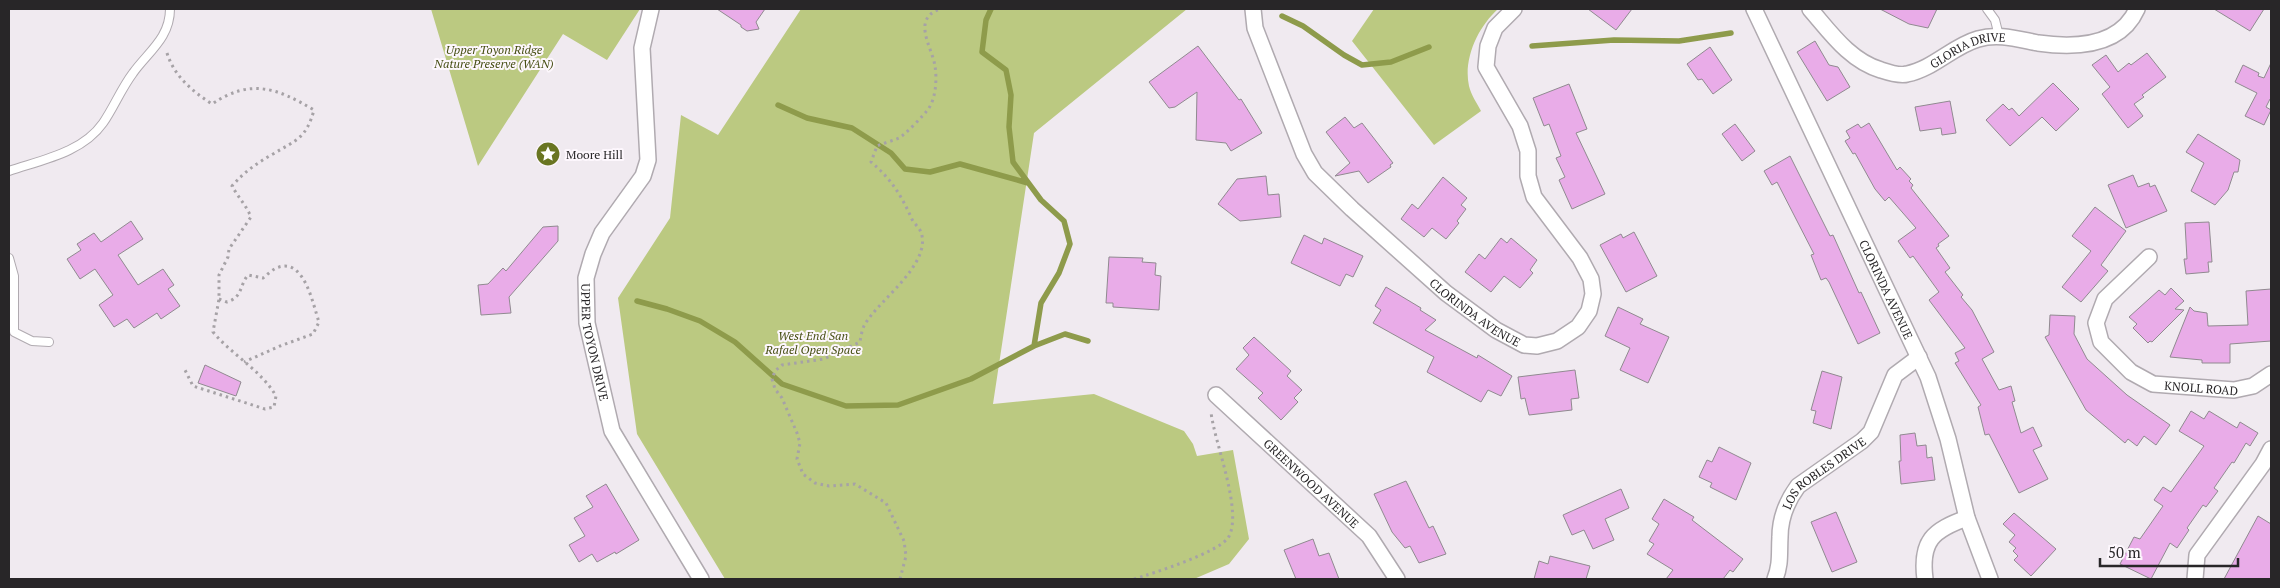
<svg xmlns="http://www.w3.org/2000/svg" width="2280" height="588" font-family="'PT Serif',serif">
<style>
.green{fill:#bbc981}
.lines{fill:none;stroke-linecap:round;stroke-linejoin:round}
.stream{stroke:#8e9b4b;stroke-width:5.5}
.building{fill:#e9ace8;stroke:#908a90}
.lane-casing{stroke:#b0aab0;stroke-width:10}
.street-casing{stroke:#b0aab0;stroke-width:18}
.path{stroke:#a6a2a6;stroke-width:3;stroke-dasharray:2.5 4;stroke-linecap:butt}
.lane{stroke:#fff;stroke-width:8}
.street{stroke:#fff;stroke-width:15}
.labels{text-anchor:middle;dominant-baseline:central;stroke-width:4;stroke-linejoin:round;paint-order:stroke}
.park-label{font-size:12px;font-style:italic;fill:#474f14;stroke:#fdf7fd}
.street-label{font-size:12px;fill:#282628;stroke:#fdf7fd}
.poi-label{font-size:12px;fill:#282628;stroke:#fdf7fd;text-anchor:start}
</style>
<rect width="100%" height="100%" fill="#f0eaf0"/>
<path class="green" d="M 431,9 L 640,9 L 607,60 L 563,34 L 478,166 Z
M 801,9 L 1187,9 L 1034,133 L 993,404 L 1094,394 L 1184,431 L 1193,444 L 1197,456 L 1233,450 L 1249,539 L 1229,564 L 1194,579 L 725,579 L 637,434 L 618,298 L 670,218 L 681,115 L 718,135 Z
M 1374,9 L 1498,9 C 1478,27 1463,59 1469,86 C 1471,95 1477,103 1481,111 L 1434,145 L 1352,41 Z"/>
<g class="lines">
<path class="stream" d="M 991,9 L 986,20 L 982,52 L 1006,70 L 1011,95 L 1009,127 L 1013,162 L 1041,200 L 1064,221 L 1070,244 L 1059,273 L 1041,303 L 1034,346
M 1282,16 L 1303,26 L 1344,55 L 1362,65 L 1391,62 L 1429,47
M 1532,46 L 1614,40 L 1679,41 L 1731,33
M 778,105 L 807,118 L 852,128 L 891,153 L 905,169 L 930,172 L 960,164 L 1028,183
M 637,301 L 667,309 L 700,321 L 735,342 L 782,384 L 846,406 L 898,405 L 971,379 L 1034,346 L 1065,334 L 1088,341"/>
</g>
<path class="building" d="M 717,9 L 765,9 L 756,22 L 759,29 L 747,31 L 741,27 L 741,25 Z
M 1588,9 L 1632,9 L 1616,30 Z
M 1880,9 L 1937,9 L 1928,28 L 1909,24 Z
M 2214,9 L 2264,9 L 2250,31 Z
M 1815,41 L 1829,65 L 1838,67 L 1850,87 L 1827,101 L 1797,52 Z
M 1198,46 L 1239,100 L 1241,99 L 1262,133 L 1231,151 L 1226,143 L 1196,140 L 1197,92 L 1175,107 L 1169,108 L 1149,82 Z
M 1710,47 L 1732,80 L 1713,94 L 1702,79 L 1698,80 L 1687,64 Z
M 2147,53 L 2166,77 L 2142,95 L 2144,97 L 2134,104 L 2143,116 L 2128,128 L 2102,94 L 2110,87 L 2092,65 L 2106,55 L 2118,72 L 2129,63 L 2131,65 Z
M 2271,63 L 2271,100 L 2270,99 L 2266,107 L 2271,110 L 2264,125 L 2245,116 L 2257,93 L 2235,82 L 2243,65 L 2259,73 L 2258,76 L 2264,78 Z
M 2053,83 L 2079,109 L 2056,131 L 2042,117 L 2010,146 L 1986,120 L 2003,104 L 2009,110 L 2012,108 L 2019,116 Z
M 1569,84 L 1587,129 L 1576,133 L 1605,194 L 1572,209 L 1559,180 L 1565,177 L 1556,158 L 1561,156 L 1549,124 L 1544,126 L 1533,98 Z
M 1950,101 L 1956,133 L 1942,135 L 1941,128 L 1920,131 L 1915,107 Z
M 1345,117 L 1354,128 L 1362,123 L 1393,163 L 1390,165 L 1391,167 L 1368,183 L 1359,171 L 1335,176 L 1350,163 L 1326,132 Z
M 1869,123 L 1897,170 L 1900,167 L 1911,179 L 1909,181 L 1913,185 L 1911,188 L 1949,236 L 1938,244 L 1939,246 L 1936,248 L 1950,268 L 1945,272 L 1963,295 L 1961,297 L 1972,310 L 1994,352 L 1982,359 L 1999,390 L 2011,386 L 2015,401 L 2012,402 L 2021,433 L 2033,427 L 2042,446 L 2033,450 L 2048,479 L 2019,493 L 1989,434 L 1985,435 L 1978,407 L 1981,405 L 1955,363 L 1959,361 L 1955,353 L 1965,348 L 1929,300 L 1939,292 L 1913,256 L 1910,258 L 1898,241 L 1916,228 L 1889,197 L 1885,201 L 1875,189 L 1855,153 L 1853,154 L 1845,141 L 1850,138 L 1846,131 L 1858,124 L 1861,128 Z
M 1735,124 L 1755,151 L 1742,161 L 1722,134 Z
M 2198,134 L 2240,160 L 2238,172 L 2234,172 L 2228,190 L 2215,205 L 2191,191 L 2204,163 L 2186,152 Z
M 1790,156 L 1830,236 L 1833,235 L 1859,293 L 1861,292 L 1880,333 L 1858,344 L 1829,282 L 1826,278 L 1821,280 L 1811,255 L 1814,254 L 1777,182 L 1772,185 L 1764,171 Z
M 2133,175 L 2138,187 L 2149,183 L 2150,187 L 2155,185 L 2167,211 L 2126,228 L 2108,185 Z
M 1266,176 L 1268,195 L 1279,194 L 1281,217 L 1240,221 L 1218,204 L 1237,179 Z
M 1443,177 L 1467,198 L 1461,205 L 1466,209 L 1457,221 L 1459,223 L 1446,239 L 1432,228 L 1424,237 L 1401,219 L 1412,204 L 1418,209 Z
M 2095,207 L 2126,231 L 2101,265 L 2108,271 L 2081,302 L 2062,287 L 2091,251 L 2072,236 Z
M 131,221 L 143,239 L 118,255 L 138,285 L 163,269 L 174,285 L 168,289 L 180,306 L 161,319 L 157,313 L 134,328 L 127,319 L 114,327 L 99,305 L 113,295 L 95,269 L 80,279 L 67,259 L 81,250 L 77,244 L 94,233 L 101,242 Z
M 2209,222 L 2212,262 L 2208,262 L 2209,272 L 2186,274 L 2184,259 L 2187,259 L 2185,223 Z
M 558,226 L 558,241 L 509,297 L 511,313 L 481,315 L 478,285 L 488,284 L 503,268 L 506,271 L 543,227 Z
M 1634,232 L 1657,276 L 1626,292 L 1600,245 L 1621,234 L 1623,238 Z
M 1304,235 L 1322,244 L 1324,238 L 1363,256 L 1353,277 L 1346,274 L 1340,286 L 1291,263 Z
M 1501,238 L 1507,243 L 1511,238 L 1537,260 L 1530,270 L 1533,273 L 1520,288 L 1504,276 L 1491,292 L 1465,272 L 1479,254 L 1485,259 Z
M 1109,257 L 1143,258 L 1142,262 L 1156,263 L 1155,275 L 1161,276 L 1159,310 L 1113,307 L 1113,303 L 1106,303 Z
M 1386,287 L 1421,308 L 1420,310 L 1436,320 L 1425,330 L 1477,358 L 1478,355 L 1512,376 L 1501,396 L 1488,390 L 1481,402 L 1427,372 L 1434,357 L 1373,323 L 1381,310 L 1375,306 Z
M 2171,288 L 2184,301 L 2175,309 L 2184,310 L 2152,342 L 2150,341 L 2148,343 L 2133,328 L 2137,324 L 2129,317 L 2159,290 L 2165,295 Z
M 2271,289 L 2271,341 L 2230,344 L 2230,363 L 2202,363 L 2202,360 L 2170,357 L 2190,307 L 2194,311 L 2207,313 L 2208,326 L 2248,325 L 2246,291 Z
M 1618,307 L 1643,319 L 1640,324 L 1669,337 L 1648,383 L 1620,370 L 1630,348 L 1605,336 Z
M 2050,315 L 2075,316 L 2074,334 L 2087,359 L 2127,395 L 2170,425 L 2156,445 L 2144,436 L 2137,446 L 2128,439 L 2125,443 L 2086,410 L 2045,337 L 2049,335 Z
M 1254,337 L 1291,371 L 1287,376 L 1302,390 L 1294,398 L 1298,402 L 1281,420 L 1258,398 L 1263,393 L 1236,369 L 1249,355 L 1243,348 Z
M 205,365 L 241,382 L 236,396 L 198,383 Z
M 1575,370 L 1579,398 L 1571,399 L 1572,410 L 1529,415 L 1525,398 L 1521,399 L 1518,377 Z
M 1822,371 L 1842,377 L 1831,429 L 1813,423 L 1816,411 L 1811,410 Z
M 2191,411 L 2204,419 L 2209,411 L 2237,428 L 2240,422 L 2258,433 L 2250,446 L 2246,443 L 2234,463 L 2232,462 L 2214,488 L 2218,491 L 2206,507 L 2203,505 L 2187,528 L 2189,530 L 2177,548 L 2170,543 L 2151,579 L 2120,564 L 2134,537 L 2140,539 L 2163,506 L 2154,500 L 2163,487 L 2171,492 L 2204,446 L 2179,431 Z
M 1915,433 L 1917,446 L 1926,445 L 1927,458 L 1932,457 L 1935,480 L 1901,484 L 1899,461 L 1901,461 L 1900,435 Z
M 1719,447 L 1751,463 L 1736,500 L 1710,487 L 1712,483 L 1699,477 L 1707,460 L 1712,462 Z
M 1406,481 L 1429,528 L 1433,526 L 1446,554 L 1419,563 L 1410,546 L 1405,548 L 1392,532 L 1374,494 Z
M 606,484 L 639,540 L 616,554 L 615,552 L 597,562 L 592,554 L 579,562 L 569,545 L 585,536 L 574,518 L 593,507 L 586,496 Z
M 1621,489 L 1629,508 L 1605,519 L 1614,540 L 1593,549 L 1584,530 L 1572,535 L 1563,515 Z
M 1664,499 L 1694,517 L 1692,520 L 1743,559 L 1733,572 L 1730,570 L 1723,579 L 1666,579 L 1673,570 L 1647,554 L 1654,544 L 1649,541 L 1659,524 L 1652,519 Z
M 1836,512 L 1857,562 L 1832,572 L 1811,522 Z
M 2014,513 L 2056,549 L 2031,576 L 2014,560 L 2018,556 L 2013,551 L 2016,548 L 2009,542 L 2015,535 L 2003,524 Z
M 2258,516 L 2271,524 L 2271,579 L 2224,579 Z
M 1313,539 L 1319,556 L 1329,553 L 1339,579 L 1296,579 L 1284,550 Z
M 1550,556 L 1590,566 L 1586,579 L 1534,579 L 1539,561 L 1548,564 Z"/>
<g class="lines">
<defs>
<path id="lane" d="M 1987,9 L 1995,20 L 1999,36
M 9,171 C 41,160 82,153 103,123 C 114,107 121,89 133,73 C 148,52 170,38 170,9
M 9,258 L 14,276 L 14,332 L 32,341 L 49,342"/>
<g id="street">
<path id="s1" d="M 651,9 L 642,48 L 648,160 L 643,176 L 602,233 L 593,254 L 586,278 L 587,323 L 612,431 L 701,579"/>
<path id="s2" d="M 1253,9 L 1255,28 L 1304,154 L 1315,173 L 1352,209 L 1446,293 L 1496,330 L 1524,345 L 1537,346 L 1557,341 L 1578,327 L 1589,311 L 1593,294 L 1591,279 L 1580,258 L 1534,197 L 1528,176 L 1528,151 L 1520,126 L 1486,67 L 1488,46 L 1495,28 L 1514,9"/>
<path id="s3" d="M 1754,9 L 1928,377 L 1948,439 L 1967,518 L 1990,579"/>
<path id="s4" d="M 1810,9 C 1830,32 1850,61 1881,70 C 1887,72 1900,76 1907,74 C 1933,69 1953,46 1978,39 C 1998,33 2017,39 2038,43 C 2074,48 2120,47 2137,9"/>
<path id="s5" d="M 2149,257 L 2105,299 L 2096,323 L 2101,342 L 2131,372 L 2153,384 L 2234,390 L 2253,386 L 2271,374"/>
<path id="s6" d="M 1216,395 L 1369,536 L 1397,579"/>
<path id="s7" d="M 1775,579 C 1781,564 1779,553 1780,537 C 1780,518 1787,501 1798,486 L 1862,441 L 1871,432 L 1895,375 L 1919,357"/>
<path d="M 1925,579 C 1920,541 1933,530 1967,518"/>
<path d="M 2195,579 L 2197,555 L 2263,464 L 2271,449"/>
</g>
</defs>
<use href="#lane" class="lane-casing"/>
<use href="#street" class="street-casing"/>
<path class="path" d="M 167,53 C 174,76 192,91 212,104 C 251,78 277,88 314,110 C 306,139 296,140 273,154 C 257,163 244,172 232,186 C 238,197 246,205 251,217 L 229,249 L 228,257 L 219,275 L 219,299 L 213,332 C 233,356 261,370 276,396 L 274,407 L 265,409 L 193,386 L 185,370
M 219,299 L 227,302 C 243,297 239,286 248,275 L 263,278 C 268,274 274,268 279,267 C 305,259 313,305 319,322 L 313,334 L 280,346 L 244,362
M 900,579 L 906,556 L 904,541 L 886,503 L 855,484 L 829,486 L 815,483 L 803,474 L 797,459 L 800,443 L 797,433 L 782,398 L 775,389 L 772,379 L 775,371 L 782,365 L 824,359 L 860,342 C 861,336 862,329 865,324 C 880,299 932,264 921,232 C 919,227 913,223 911,217 C 900,193 890,178 871,162 L 877,146 C 884,143 892,141 899,138 C 906,134 924,115 929,108 C 936,97 937,79 935,66 C 932,47 911,19 940,9
M 1134,579 C 1154,573 1217,553 1228,538 C 1244,513 1214,442 1211,412"/>
<use href="#lane" class="lane"/>
<use href="#street" class="street"/>
</g>
<defs>
<symbol id="sight-disc" viewBox="-11 -11 22 22"><circle r="9.5" fill="#697521" stroke="#fdf7fd"/><path d="M0-6L1.8-2.2L6-1.7L2.9 1.2L3.7 5.4L0 3.3L-3.7 5.4L-2.9 1.2L-6-1.7L-1.8-2.2Z" fill="#fff"/></symbol>
</defs>
<g fill-rule="evenodd">
<use href="#sight-disc" x="534" y="140" width="28" height="28"/>
</g>
<g class="labels">
<g class="park-label">
<text x="494" y="49">Upper Toyon Ridge<tspan x="494" dy="14">Nature Preserve (WAN)</tspan></text>
<text x="813" y="335">West End San<tspan x="813" dy="14">Rafael Open Space</tspan></text>
</g>
<g class="street-label">
<text stroke="none"><textPath href="#s4" startOffset="188">GLORIA DRIVE</textPath></text>
<text stroke="none"><textPath href="#s3" startOffset="310">CLORINDA AVENUE</textPath></text>
<text stroke="none"><textPath href="#s2" startOffset="389">CLORINDA AVENUE</textPath></text>
<text stroke="none"><textPath href="#s1" startOffset="352">UPPER TOYON DRIVE</textPath></text>
<text stroke="none"><textPath href="#s5" startOffset="222">KNOLL ROAD</textPath></text>
<text stroke="none"><textPath href="#s7" startOffset="125">LOS ROBLES DRIVE</textPath></text>
<text stroke="none"><textPath href="#s6" startOffset="130">GREENWOOD AVENUE</textPath></text>
</g>
<g class="poi-label">
<text x="566" y="154">Moore Hill</text>
</g>
</g>
<rect width="2280" height="588" fill="none" stroke="#282628" stroke-width="20"/>
<path d="M2100 558v8h138v-8" fill="none" stroke="#282628" stroke-width="2.5"/>
<text x="2108" y="558" font-size="15" fill="#282628" stroke="#fdf7fd" stroke-width="4" paint-order="stroke">50 m</text>
</svg>
